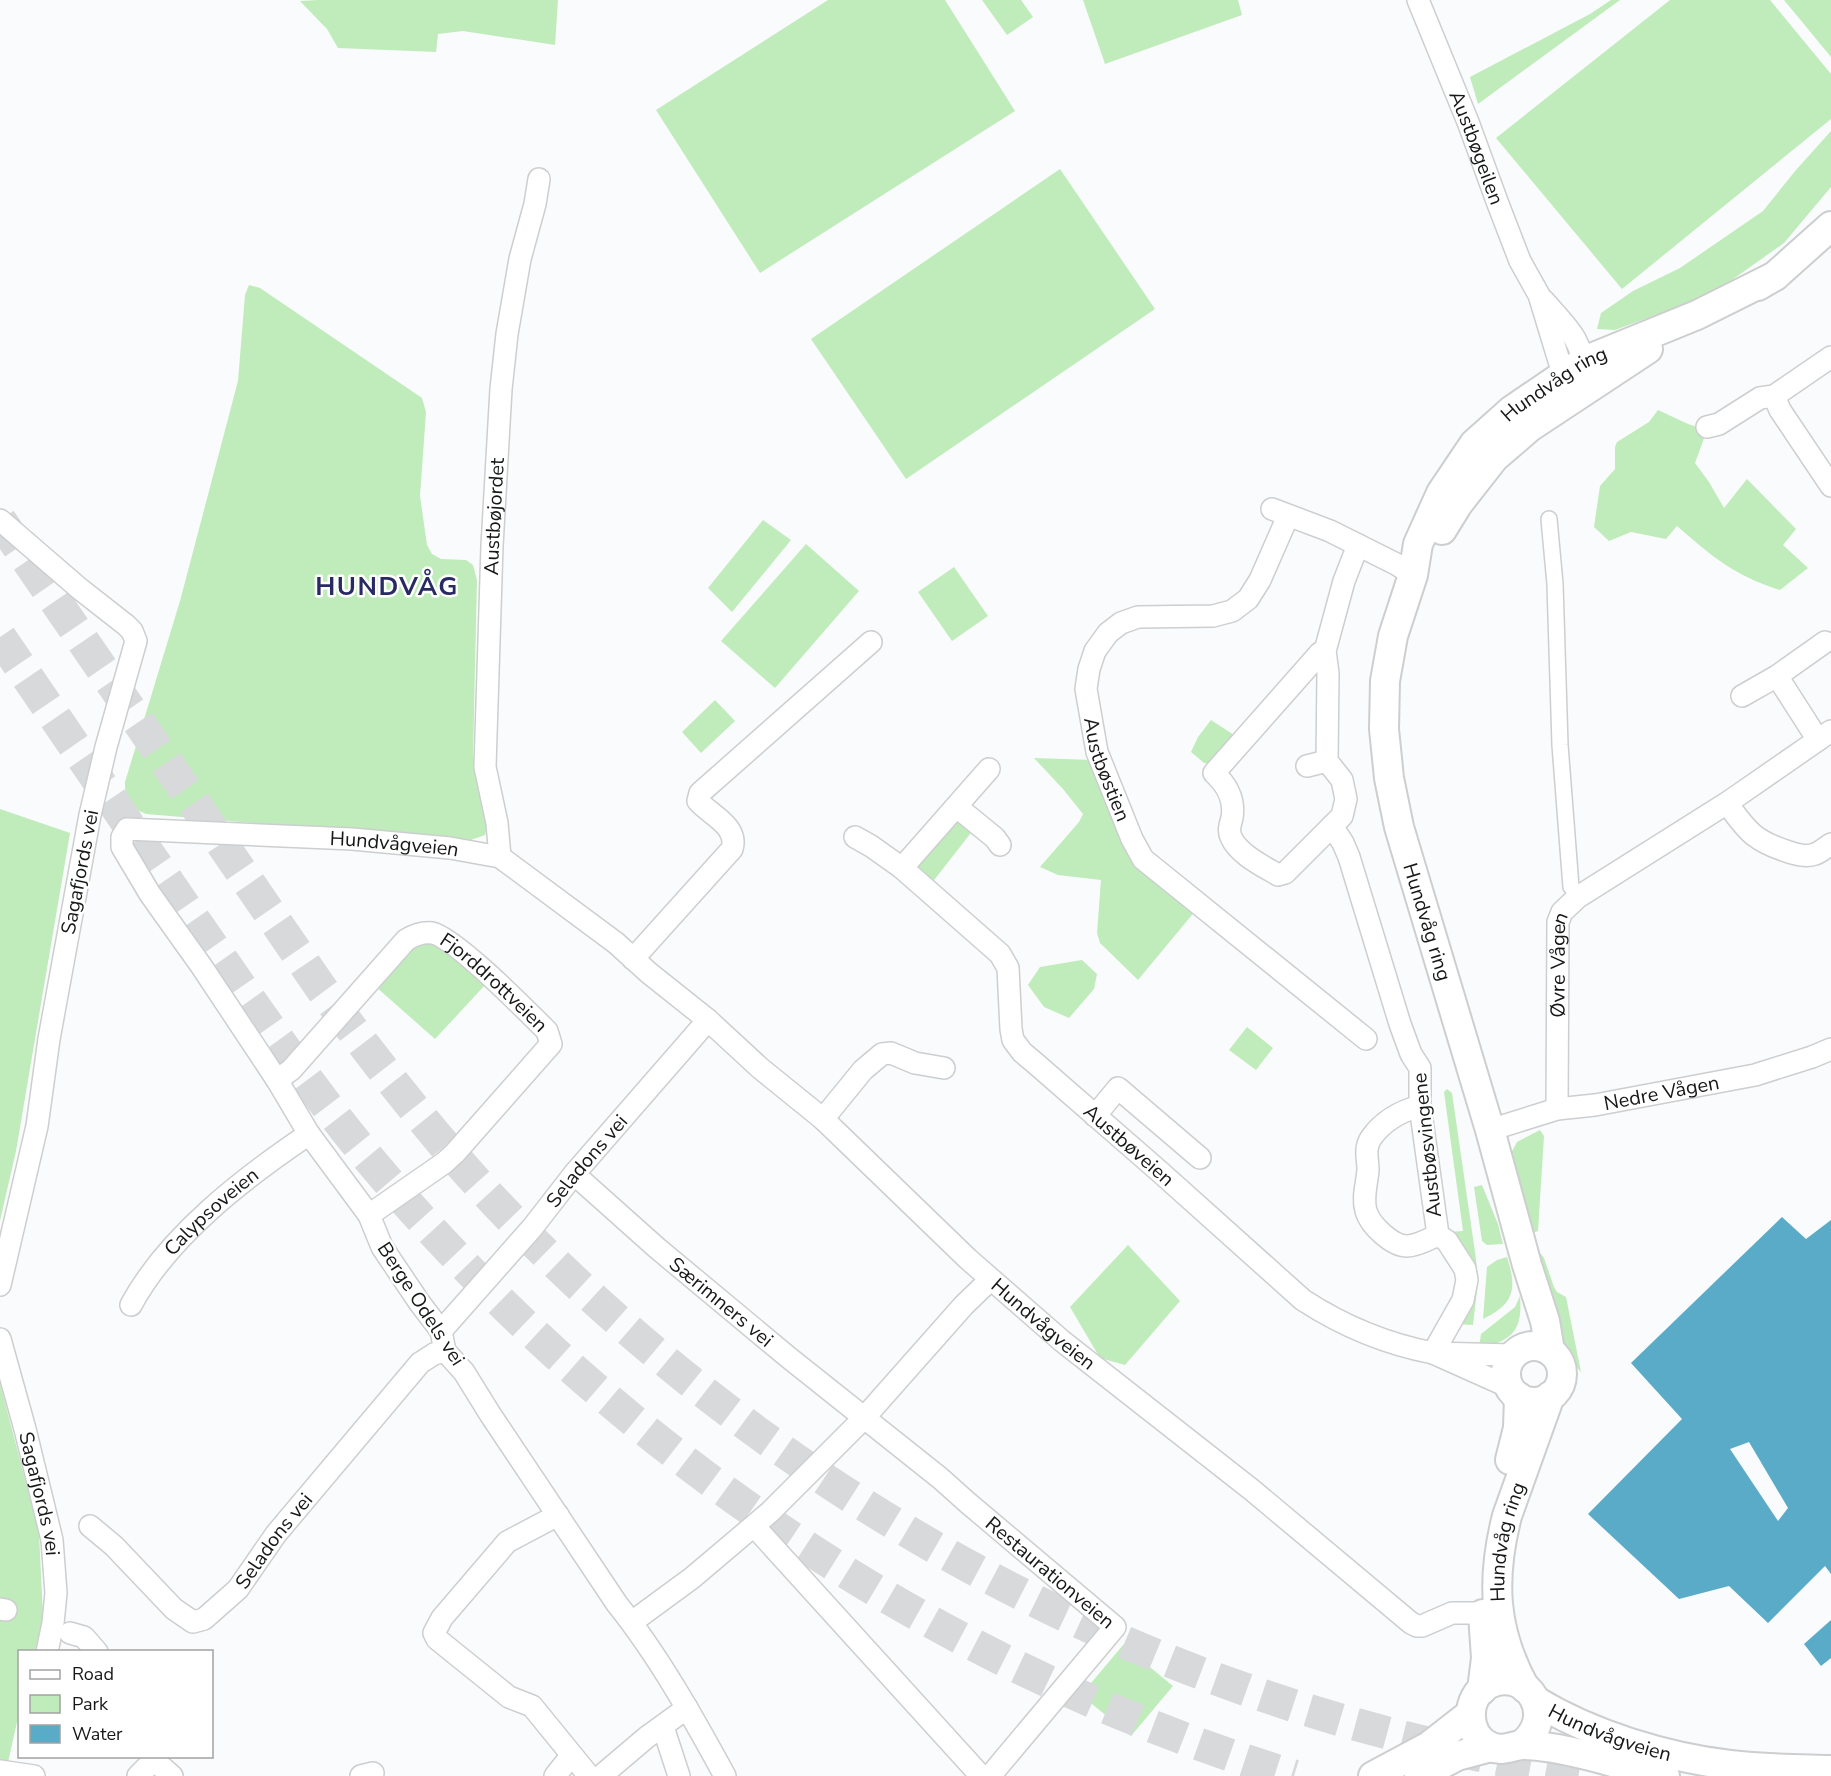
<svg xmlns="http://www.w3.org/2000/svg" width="1831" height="1776" font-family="'Nunito Sans',sans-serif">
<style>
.green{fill:#bfecba}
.water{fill:#59abc8;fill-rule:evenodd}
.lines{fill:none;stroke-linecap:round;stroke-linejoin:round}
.trunk-tunnel{stroke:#d8d9da;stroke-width:33;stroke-dasharray:33 16;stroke-linecap:butt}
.pedestrian-casing{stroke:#cdced0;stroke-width:18}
.minor-casing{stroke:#cdced0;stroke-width:24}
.secondary-casing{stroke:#cdced0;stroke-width:32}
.pedestrian{stroke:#fff;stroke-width:15}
.minor{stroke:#fff;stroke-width:21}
.secondary{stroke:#fff;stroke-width:28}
.labels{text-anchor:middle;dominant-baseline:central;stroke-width:5;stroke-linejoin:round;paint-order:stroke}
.street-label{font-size:20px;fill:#161717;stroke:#fff}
.district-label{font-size:26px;font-weight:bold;letter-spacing:1.5px;fill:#282a64;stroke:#fff}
</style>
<rect width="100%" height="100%" fill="#fafbfc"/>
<path class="green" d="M 318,0 L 558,0 L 555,45 L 463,31 L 438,34 L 436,52 L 338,48 L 327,29 L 300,1 Z
M 828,0 L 945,0 L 1015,111 L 760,273 L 656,110 Z
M 982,0 L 1021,0 L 1033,17 L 1007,35 Z
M 1083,0 L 1238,0 L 1242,15 L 1105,64 Z
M 1611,0 L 1620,0 L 1478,104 L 1470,77 L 1590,14 Z
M 1670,0 L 1770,0 L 1831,74 L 1831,119 L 1622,289 L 1496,138 Z
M 1784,0 L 1831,0 L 1831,57 Z
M 1831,131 L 1831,187 L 1784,243 L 1729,282 L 1686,304 L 1615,330 L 1597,329 L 1601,313 L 1633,291 L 1680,268 L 1763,211 L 1796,170 Z
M 1060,169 L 1155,309 L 906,479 L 811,339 Z
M 249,285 L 260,288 L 422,398 L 426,412 L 420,496 L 427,545 L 432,554 L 441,559 L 466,560 L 473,565 L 477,580 L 473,756 L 489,818 L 485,835 L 468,841 L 146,814 C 128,806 125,802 125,782 L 180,601 L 238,381 L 245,295 Z
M 1658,410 L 1688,424 L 1707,430 L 1695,463 L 1709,482 L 1724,508 L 1747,479 L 1796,529 L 1783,545 L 1808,568 L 1780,590 C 1733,575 1713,557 1677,526 L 1666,539 L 1631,532 L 1609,541 L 1594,527 L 1600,486 L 1615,469 L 1615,447 L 1617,442 L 1649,422 Z
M 763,520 L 791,540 L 732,612 L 708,588 Z
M 806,544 L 859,591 L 775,688 L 721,641 Z
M 954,567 L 988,616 L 952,641 L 918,592 Z
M 715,700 L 735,721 L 701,753 L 682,732 Z
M 1211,720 L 1237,737 L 1210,763 L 1204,763 L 1191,752 L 1198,737 Z
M 1034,758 L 1093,760 L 1116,815 L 1196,910 L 1138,980 L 1100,943 L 1097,933 L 1101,880 L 1058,875 L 1040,867 L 1079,822 L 1083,814 L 1063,789 Z
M 0,809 L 70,833 L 16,1151 L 0,1221 Z
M 959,819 L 974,829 L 931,884 L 916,870 L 917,863 L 948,824 Z
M 431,942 L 442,946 L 486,984 L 435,1039 L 375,986 L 410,946 Z
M 1082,960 L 1097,974 L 1094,989 L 1069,1018 L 1044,1007 L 1028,985 L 1040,967 Z
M 1247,1027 L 1273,1048 L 1256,1070 L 1229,1050 Z
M 1447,1089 L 1452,1093 L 1476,1259 L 1478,1282 L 1473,1325 L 1457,1324 L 1474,1267 L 1468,1253 L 1446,1232 L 1463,1231 L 1444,1092 Z
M 1540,1130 L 1544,1136 L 1538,1231 L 1532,1233 L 1509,1157 L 1517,1142 Z
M 1482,1185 L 1498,1224 L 1503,1244 L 1487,1245 L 1482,1241 L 1474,1187 Z
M 1128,1245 L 1180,1301 L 1125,1365 L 1100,1358 L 1070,1307 Z
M 1535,1251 L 1541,1254 L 1544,1258 L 1554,1287 L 1557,1292 L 1566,1297 L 1581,1372 C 1553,1345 1545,1288 1535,1251 Z
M 1507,1257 C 1517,1288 1515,1304 1483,1319 L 1487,1267 L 1497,1260 Z
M 1520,1296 C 1523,1330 1512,1342 1479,1347 L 1481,1334 L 1515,1307 Z
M 0,1383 L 39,1533 L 43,1616 L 35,1651 L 20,1652 L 19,1713 L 5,1776 L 0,1776 Z
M 1123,1645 L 1173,1686 L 1131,1736 L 1081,1695 Z"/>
<path class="water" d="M 1782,1217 L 1806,1239 L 1831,1220 L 1831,1574 L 1825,1566 L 1768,1623 L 1729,1586 L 1679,1599 L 1588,1514 L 1682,1419 L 1631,1363 ZM 1749,1442 L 1788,1508 L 1778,1521 L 1730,1449 Z
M 1831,1620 L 1831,1658 L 1821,1666 L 1804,1644 Z"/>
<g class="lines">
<path class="trunk-tunnel" d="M 0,520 L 321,988 C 383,1071 446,1153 518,1226 C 763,1475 1073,1655 1411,1739 C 1471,1754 1532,1768 1593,1776
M 0,637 C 67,735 134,833 201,930 C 257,1010 312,1091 375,1166 C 615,1451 938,1667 1294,1776"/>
<defs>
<path id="pedestrian" d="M 1549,519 L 1555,584 L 1560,745 L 1571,887"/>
<g id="minor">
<path id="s1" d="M 1418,0 L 1468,122 L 1498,204 L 1520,261 L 1539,295 L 1563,374 L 1573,384"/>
<path d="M 1543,300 C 1564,324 1586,342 1583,375"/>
<path d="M 1774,396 L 1780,410 L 1831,486"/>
<path d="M 1707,427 L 1719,424 L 1760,398 L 1774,396 L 1831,357"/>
<path d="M 1272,509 L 1330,531 L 1396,564 L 1413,575"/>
<path id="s2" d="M 1288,516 L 1260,580 L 1248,599 L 1232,611 L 1213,616 L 1138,617 L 1121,623 L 1108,633 L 1095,651 L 1089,669 L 1086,689 L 1097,752 L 1132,839 L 1143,859 L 1366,1039"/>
<path d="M 0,520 L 80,589 L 126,625 L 132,631 L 136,641 L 106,747 L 90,815 L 49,1039 L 37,1126 L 0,1285"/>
<path d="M 1325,651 L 1320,653 L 1214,773 C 1228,786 1235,800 1232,818 C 1230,825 1228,831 1231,837 C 1238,854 1263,866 1278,875 L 1285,873 L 1332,826"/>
<path d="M 1777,676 L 1818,740"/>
<path d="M 1742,696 L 1777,676 L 1825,642"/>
<path d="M 1307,766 L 1327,761"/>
<path d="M 1727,803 C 1748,833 1756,842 1792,853 C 1799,855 1808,857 1815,854 C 1821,852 1826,847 1831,844"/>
<path d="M 957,807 L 995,838 L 1000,845"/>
<path id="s3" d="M 855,837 L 871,846 L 902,868 L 1000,954 L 1008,968 L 1011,1029 L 1013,1040 L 1022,1052 L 1035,1063 L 1159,1171 L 1303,1300 C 1343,1326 1386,1344 1433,1353 L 1463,1300 L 1467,1280 L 1465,1269 L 1447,1241 L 1438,1235 L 1420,1106 L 1420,1068 L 1411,1054 L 1400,1024 L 1349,857 L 1343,843 L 1332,826 L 1342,816 L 1346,799 L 1342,780 L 1327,761 L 1328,673 L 1325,651 L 1344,581 L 1358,545"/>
<path id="s4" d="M 500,857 L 497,823 L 485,767 L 492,546 L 501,389 L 507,334 L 520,259 L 535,204 L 539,179"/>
<path d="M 902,868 L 989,769"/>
<path d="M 633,959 L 732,849 C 739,826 710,815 698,801 L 700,793 L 871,642"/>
<path id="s5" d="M 277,1080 L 291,1070 L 406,940 C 414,935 423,932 432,933 C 454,937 528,1012 547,1031 L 551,1044 L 455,1153 L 444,1163 L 369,1215"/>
<path d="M 1420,1106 C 1401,1111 1383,1121 1371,1138 C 1364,1149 1368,1158 1368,1170 C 1367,1184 1362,1197 1366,1211 C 1370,1225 1392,1246 1407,1246 C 1417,1246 1429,1239 1438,1235"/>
<path id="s6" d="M 1557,1109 L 1558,922 L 1562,912 L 1578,897 L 1727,803 L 1831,731"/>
<path d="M 1095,1116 L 1118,1088 L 1200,1158"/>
<path d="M 823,1119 L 863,1070 L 882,1054 L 891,1053 L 915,1063 L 944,1068"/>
<path id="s7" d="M 1490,1130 L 1557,1109 L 1595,1105 L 1755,1075 L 1812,1057 L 1831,1049"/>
<path id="s8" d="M 583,1182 L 657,1248 L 788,1357 L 940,1478 L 968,1503 L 1115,1627 L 990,1776"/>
<path id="s9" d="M 131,1305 C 168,1236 245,1177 309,1134"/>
<path id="s10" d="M 441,1331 L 532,1228 L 574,1174 L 708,1020"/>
<path id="s11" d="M 0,1339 L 25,1429 L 52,1540 L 56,1593 L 53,1623 L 47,1652"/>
<path d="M 1509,1387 L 1433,1353 L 1513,1355"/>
<path d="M 558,1515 L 507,1542 L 442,1618 L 434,1633 L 437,1639 L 509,1697 L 532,1706 L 589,1776"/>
<path id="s12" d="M 90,1526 L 114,1546 L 174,1609 L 193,1622 L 204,1619 L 238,1589 L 276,1534 L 420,1363 L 434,1354 L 445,1351"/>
<path d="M 754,1526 L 981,1776"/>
<path d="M 0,1609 L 6,1610"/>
<path d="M 632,1622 L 692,1578 L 770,1512 L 864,1418 L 964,1305 L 990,1280"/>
<path d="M 70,1633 L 84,1637 L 97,1652"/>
<path d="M 663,1727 L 679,1776"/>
<path d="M 155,1761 L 172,1776"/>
<path d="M 0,1771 L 34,1776"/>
<path d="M 138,1776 L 158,1756"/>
<path d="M 361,1776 L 373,1773"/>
<path d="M 555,1776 L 571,1756"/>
<path d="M 601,1776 L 647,1737 L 687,1708"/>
<path id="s13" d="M 725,1776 C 694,1719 658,1655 617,1604 L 490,1414 L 464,1372 L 445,1351 L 441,1331 L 419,1302 L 382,1247 L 369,1215 L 309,1134 L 277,1080 L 202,967 L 150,894 L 122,847 L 122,837 L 127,829 L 352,839 L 450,848 L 500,857 L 616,943 L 649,973 L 708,1020 L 760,1068 L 823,1119 L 968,1259 L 1062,1341 L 1252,1490 L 1411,1623 L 1417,1626 L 1422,1626 L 1452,1613 L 1483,1613"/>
</g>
<g id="secondary">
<path d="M 1758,286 L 1775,276 L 1831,226"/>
<path d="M 1442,530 L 1458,504 L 1494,458 L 1530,427 L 1648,349"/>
<circle cx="1534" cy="1374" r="28"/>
<path id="s14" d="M 1550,1351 L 1545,1321 L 1527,1265 L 1490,1130 L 1399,827 L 1389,778 L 1384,729 L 1385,681 L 1393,636 L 1413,575 L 1418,544 L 1441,493 L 1474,444 L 1512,410 L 1584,361 L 1697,315 L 1775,276"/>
<path d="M 1510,1460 L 1518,1428 L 1519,1397"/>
<path id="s15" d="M 1525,1688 C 1493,1630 1491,1579 1507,1516 L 1550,1396"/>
<path d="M 1482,1690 L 1486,1658 L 1483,1614"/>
<path id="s16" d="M 1536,1701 C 1592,1735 1665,1757 1730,1765 C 1764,1769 1798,1769 1831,1770"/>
<path d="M 1521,1745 C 1559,1717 1527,1666 1489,1684 C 1464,1697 1465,1736 1491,1747 C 1503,1752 1511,1746 1522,1745 C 1529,1745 1538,1746 1545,1747 C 1586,1752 1625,1767 1665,1776"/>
<path d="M 1373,1776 L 1429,1746 L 1470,1714"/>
<path d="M 1419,1776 L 1457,1756 L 1491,1747"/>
</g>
</defs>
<use href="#pedestrian" class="pedestrian-casing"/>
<use href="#minor" class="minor-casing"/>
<use href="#secondary" class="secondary-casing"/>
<use href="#pedestrian" class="pedestrian"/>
<use href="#minor" class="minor"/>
<use href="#secondary" class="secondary"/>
</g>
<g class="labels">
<g class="street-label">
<text stroke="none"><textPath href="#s1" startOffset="159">Austbøgeilen</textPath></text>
<text stroke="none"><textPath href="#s14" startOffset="1050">Hundvåg ring</textPath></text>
<text stroke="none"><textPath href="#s4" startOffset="342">Austbøjordet</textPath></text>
<text stroke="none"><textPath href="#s2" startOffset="386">Austbøstien</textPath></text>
<text stroke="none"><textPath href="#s13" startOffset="1398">Hundvågveien</textPath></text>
<text transform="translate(80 872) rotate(-79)">Sagafjords vei</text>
<text transform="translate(1427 922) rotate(73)">Hundvåg ring</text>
<text stroke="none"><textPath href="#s6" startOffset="144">Øvre Vågen</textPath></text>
<text stroke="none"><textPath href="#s5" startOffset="298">Fjorddrottveien</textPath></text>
<text stroke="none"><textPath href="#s7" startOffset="176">Nedre Vågen</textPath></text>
<text stroke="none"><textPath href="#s3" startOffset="432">Austbøveien</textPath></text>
<text transform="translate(1427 1145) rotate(-96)">Austbøsvingene</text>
<text stroke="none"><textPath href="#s10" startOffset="224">Seladons vei</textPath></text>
<text stroke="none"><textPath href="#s9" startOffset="124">Calypsoveien</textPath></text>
<text stroke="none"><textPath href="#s8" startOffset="183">Særimners vei</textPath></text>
<text transform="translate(421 1304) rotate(57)">Berge Odels vei</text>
<text stroke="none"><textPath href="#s13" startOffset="2222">Hundvågveien</textPath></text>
<text stroke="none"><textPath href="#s11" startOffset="160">Sagafjords vei</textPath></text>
<text stroke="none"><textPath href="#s12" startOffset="258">Seladons vei</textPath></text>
<text stroke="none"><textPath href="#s15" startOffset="152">Hundvåg ring</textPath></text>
<text stroke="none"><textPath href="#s8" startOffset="609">Restaurationveien</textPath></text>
<text stroke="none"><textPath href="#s16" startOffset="81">Hundvågveien</textPath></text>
</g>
<g class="district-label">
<text x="387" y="586">HUNDVÅG</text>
</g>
</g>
<rect x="18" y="1650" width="195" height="108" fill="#ffffff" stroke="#a2a2a2" stroke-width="1.5"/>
<rect x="30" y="1670" width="30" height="9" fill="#ffffff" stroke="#a2a2a2" stroke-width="1.5"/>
<text x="72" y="1680" font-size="18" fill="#161717">Road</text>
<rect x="30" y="1695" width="30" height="18" fill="#bfecba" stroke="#a2a2a2" stroke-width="1.5"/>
<text x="72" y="1710" font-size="18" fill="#161717">Park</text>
<rect x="30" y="1725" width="30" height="18" fill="#59abc8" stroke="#a2a2a2" stroke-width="1.5"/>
<text x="72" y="1740" font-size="18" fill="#161717">Water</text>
</svg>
